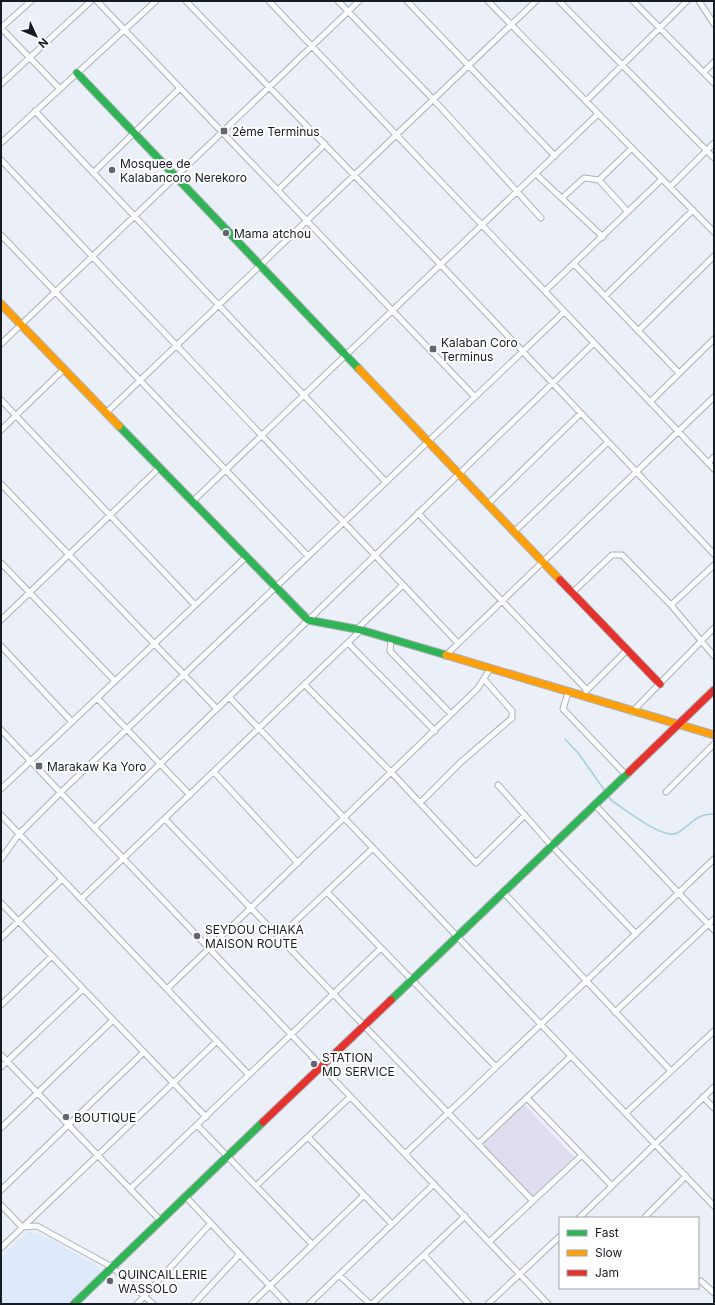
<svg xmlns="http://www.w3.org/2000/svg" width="715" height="1305" font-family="Inter,sans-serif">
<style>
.built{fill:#deeafb}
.park{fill:#e1ddf0}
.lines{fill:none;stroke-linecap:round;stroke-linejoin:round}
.stream{stroke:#a4ceda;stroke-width:1.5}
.street-casing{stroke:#abb0b8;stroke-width:7}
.fast-casing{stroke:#abb0b8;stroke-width:9}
.slow-casing{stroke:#abb0b8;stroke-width:9}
.jam-casing{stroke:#abb0b8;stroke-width:9}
.street{stroke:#fcfdfe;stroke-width:5}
.fast{stroke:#30b455;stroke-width:7}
.slow{stroke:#ff9f0a;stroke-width:7}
.jam{stroke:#e5322d;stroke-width:7}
.poi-dot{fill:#61666e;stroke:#fff;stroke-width:1.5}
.labels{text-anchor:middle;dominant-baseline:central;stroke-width:4;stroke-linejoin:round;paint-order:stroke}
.poi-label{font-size:12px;fill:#161c24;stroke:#fff;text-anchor:start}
</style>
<rect width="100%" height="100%" fill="#ebf0f8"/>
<path class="built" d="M 29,1231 L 51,1239 L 102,1269 L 88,1289 L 73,1304 L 1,1304 L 1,1257 Z"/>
<path class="park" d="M 524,1104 L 574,1157 L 533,1197 L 482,1144 Z"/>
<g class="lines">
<path class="stream" d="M 565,739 L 579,754 L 605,791
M 608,796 L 612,801 C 624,808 664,841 677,833 C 692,825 694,814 714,814"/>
<defs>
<path id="street" d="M 97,1 L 475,397
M 186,1 L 440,264 L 714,554
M 269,1 L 714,469
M 338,1 L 433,99 L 541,218
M 407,1 L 555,156
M 488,1 L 714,232
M 559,1 L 714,158
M 633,1 L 714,83
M 699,1 L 714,24
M 1,28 L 60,89
M 1,28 L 31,1
M 704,72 L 714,62
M 1,84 L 91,1
M 586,101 L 687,1
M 35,111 L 386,482
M 1,143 L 156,1
M 1,160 L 458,643
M 93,173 L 180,88
M 536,174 L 603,237
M 599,180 L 628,212
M 670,187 L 714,143
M 278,190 L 325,144
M 562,198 L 584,178 L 599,180 L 632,148
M 1,235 L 308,556
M 574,264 L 679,373
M 545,291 L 662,179
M 605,296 L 693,210
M 638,331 L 714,256
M 1,344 L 359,1
M 1,400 L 195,605
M 650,402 L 714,339
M 106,413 L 536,1
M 1,430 L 64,369
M 708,463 L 714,457
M 1,484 L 217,709
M 192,502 L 598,114
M 488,504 L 581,413
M 418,513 L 587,690
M 515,531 L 608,442
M 1,563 L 115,681
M 573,592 L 612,555 L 622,555 L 671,605 L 714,656
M 671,605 L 714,565
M 1,620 L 159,468
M 356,630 L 403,585
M 391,640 L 390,651 L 451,714
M 348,643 L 435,731
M 1,646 L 72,722
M 445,656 L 714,397
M 305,685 L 392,773 L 476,863 L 525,815
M 586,691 L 627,650
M 568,693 L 563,709 L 626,775
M 229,697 L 714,1206
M 97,698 L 190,795
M 632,712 L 714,628
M 1,730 L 548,1304
M 214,772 L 298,863
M 498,785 L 552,846 L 636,934
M 1,789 L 246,557
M 666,792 L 714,744
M 420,803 L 461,762 L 512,718 L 512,711 L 484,679
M 595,805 L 714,930
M 1,815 L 249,1075
M 165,819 L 533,1201
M 94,828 L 594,343
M 1,859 L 19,834 L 61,792 L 564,312
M 327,892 L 496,1067
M 504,893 L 671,1071
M 81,899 L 361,630
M 1,903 L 206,1117
M 279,937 L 373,848
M 1,938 L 62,879
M 167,989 L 478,688 L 490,669
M 1,1005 L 52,956
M 615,1012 L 714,919
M 1,1055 L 161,1221
M 1,1067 L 83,989
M 703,1097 L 714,1108
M 527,1098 L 612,1186
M 626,1113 L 714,1031
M 197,1125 L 312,1244
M 1,1128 L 113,1020
M 308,1137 L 392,1224
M 478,1144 L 571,1056
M 405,1154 L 714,859
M 256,1186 L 350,1097
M 130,1189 L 381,948
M 1,1190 L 144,1052
M 186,1197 L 287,1304
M 1,1205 L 22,1227 L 37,1226 L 112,1267 L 153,1304
M 646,1216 L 686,1176
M 579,1218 L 714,1087
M 489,1242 L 582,1155
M 1,1248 L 217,1041
M 424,1255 L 469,1304
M 339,1275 L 370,1304
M 698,1281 L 701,1281 L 714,1293
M 137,1304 L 211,1223
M 194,1304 L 240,1254
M 251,1304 L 364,1195
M 309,1304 L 434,1184
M 372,1304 L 465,1216
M 488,1304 L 560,1236"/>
<path id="fast" d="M 77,73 L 359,369
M 119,426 L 308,620 L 361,630 L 446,655
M 391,1000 L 629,772
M 74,1304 L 263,1122"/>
<path id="slow" d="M 1,304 L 119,426
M 359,369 L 560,580
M 446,655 L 714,735"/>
<path id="jam" d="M 560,580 L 660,684
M 629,772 L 714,690
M 263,1122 L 391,1000"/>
</defs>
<use href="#street" class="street-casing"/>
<use href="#fast" class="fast-casing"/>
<use href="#slow" class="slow-casing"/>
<use href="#jam" class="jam-casing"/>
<use href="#street" class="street"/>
<use href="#fast" class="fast"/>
<use href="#slow" class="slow"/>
<use href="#jam" class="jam"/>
</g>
<g class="poi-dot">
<rect x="220" y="127" width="8" height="8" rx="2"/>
<circle cx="112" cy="170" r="4"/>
<circle cx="226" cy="233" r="4"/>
<rect x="429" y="345" width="8" height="8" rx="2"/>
<rect x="35" y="762" width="8" height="8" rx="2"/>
<circle cx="197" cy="936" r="4"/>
<circle cx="314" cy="1064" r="4"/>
<circle cx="66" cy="1117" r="4"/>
<circle cx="110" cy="1281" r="4"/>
</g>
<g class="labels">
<g class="poi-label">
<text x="232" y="131">2ème Terminus</text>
<text x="120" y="163">Mosquee de<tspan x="120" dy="14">Kalabancoro Nerekoro</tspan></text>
<text x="234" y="233">Mama atchou</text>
<text x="441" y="342">Kalaban Coro<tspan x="441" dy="14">Terminus</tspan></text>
<text x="47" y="766">Marakaw Ka Yoro</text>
<text x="205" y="929">SEYDOU CHIAKA<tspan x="205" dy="14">MAISON ROUTE</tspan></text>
<text x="322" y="1057">STATION<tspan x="322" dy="14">MD SERVICE</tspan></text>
<text x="74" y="1117">BOUTIQUE</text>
<text x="118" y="1274">QUINCAILLERIE<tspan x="118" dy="14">WASSOLO</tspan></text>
</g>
</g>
<rect width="715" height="1305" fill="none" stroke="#161c24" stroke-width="4"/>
<rect x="559" y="1217" width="140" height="72" fill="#ffffff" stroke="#a2a4a7"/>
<rect x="567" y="1230" width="20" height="6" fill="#30b455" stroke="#a2a4a7"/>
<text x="595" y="1237" font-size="12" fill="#161c24">Fast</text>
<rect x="567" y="1250" width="20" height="6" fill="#ff9f0a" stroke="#a2a4a7"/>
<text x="595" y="1257" font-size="12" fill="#161c24">Slow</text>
<rect x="567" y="1270" width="20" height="6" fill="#e5322d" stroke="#a2a4a7"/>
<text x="595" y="1277" font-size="12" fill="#161c24">Jam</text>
<g transform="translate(36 36) rotate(134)" stroke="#ffffff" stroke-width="3" paint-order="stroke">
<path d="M0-3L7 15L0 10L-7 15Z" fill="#161c24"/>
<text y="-6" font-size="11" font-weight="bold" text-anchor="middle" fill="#161c24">N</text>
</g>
</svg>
